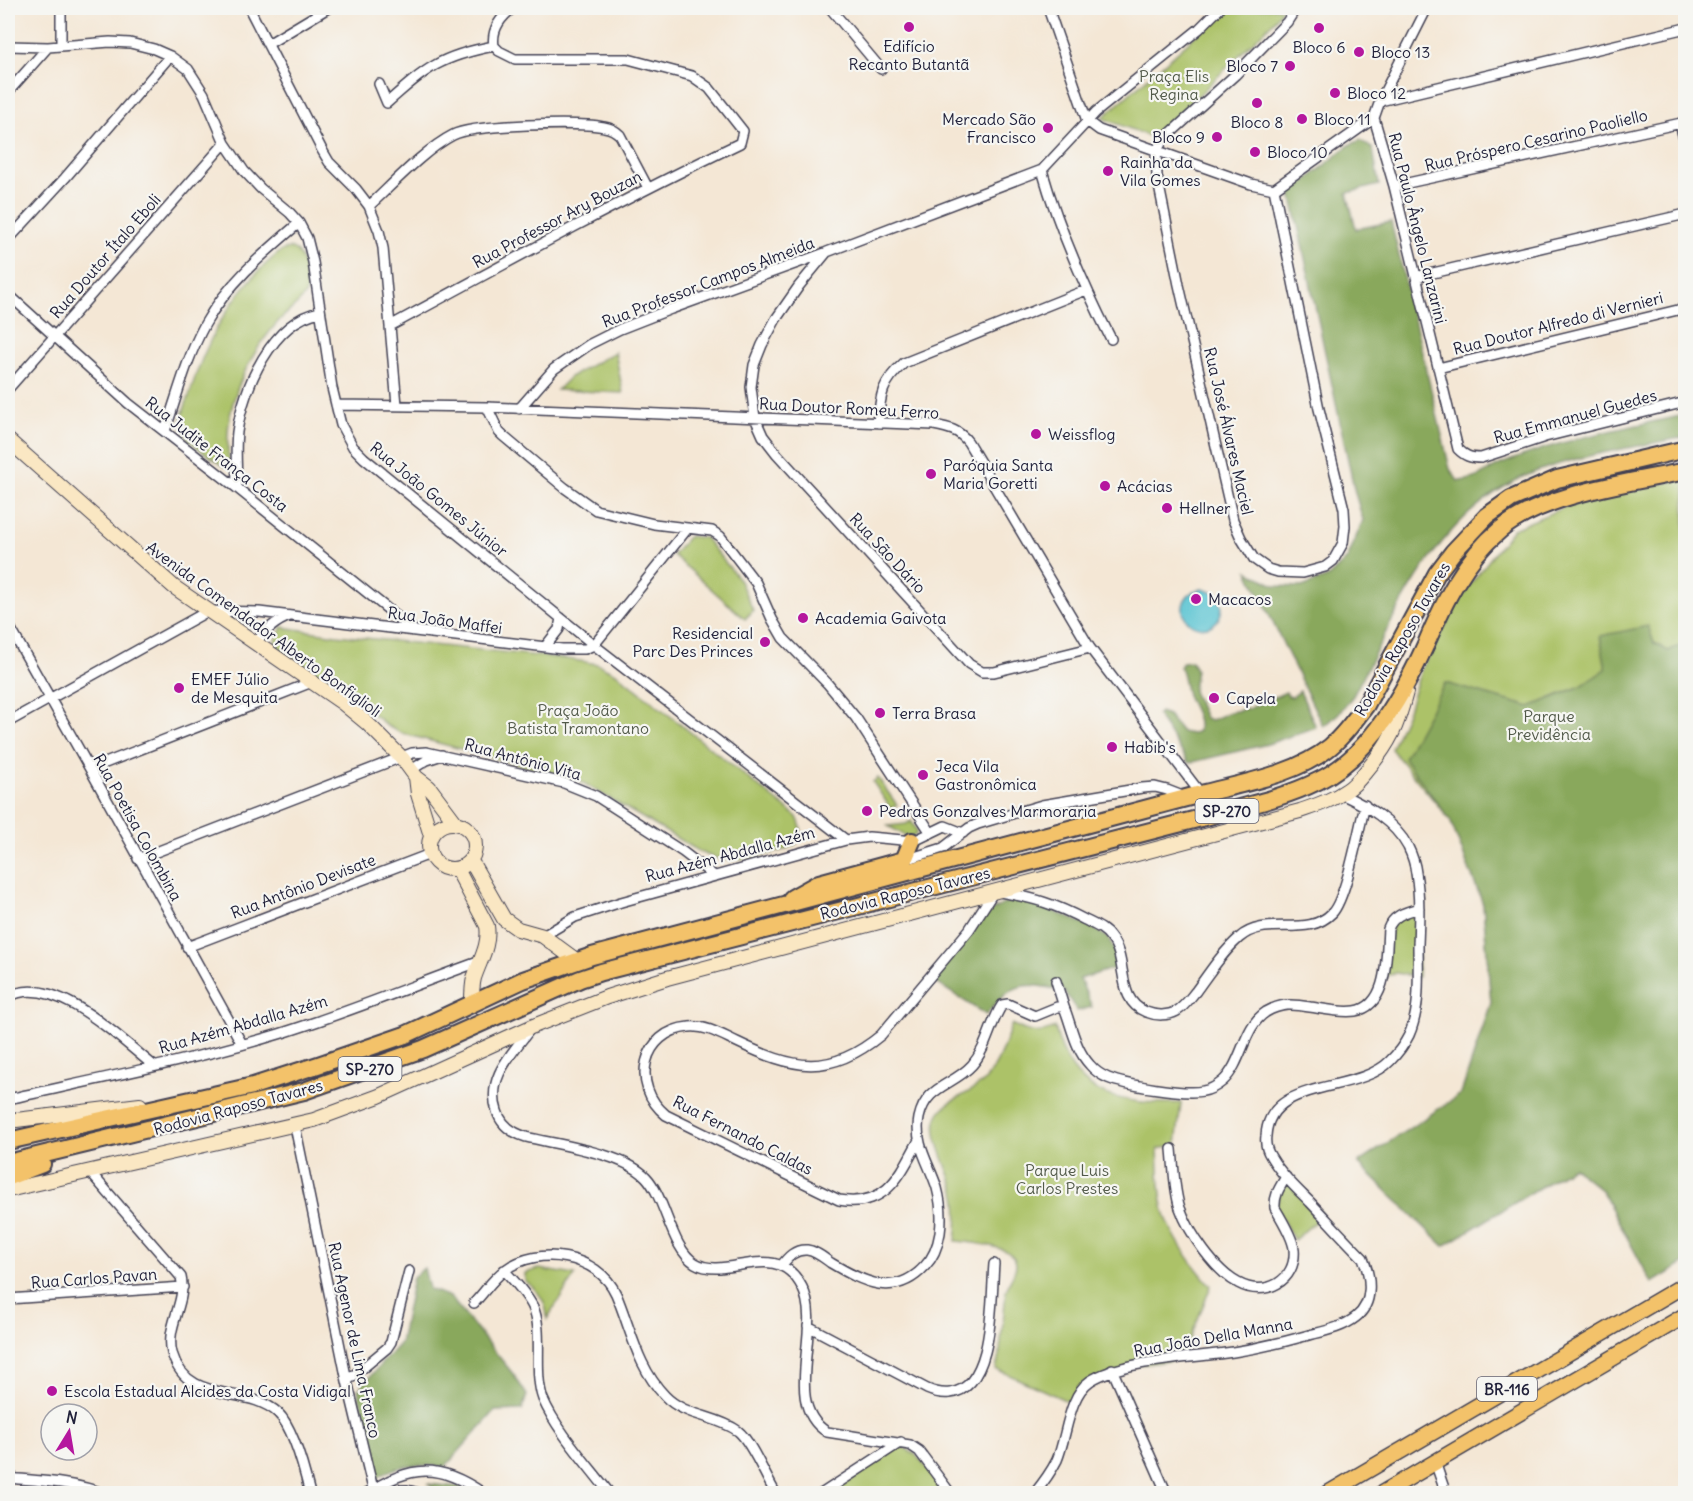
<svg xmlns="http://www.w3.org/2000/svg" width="1693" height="1501" font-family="Delius,sans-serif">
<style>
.green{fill:#acc267;stroke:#677251;stroke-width:1.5}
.forest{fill:#89a85c;stroke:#56654c;stroke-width:1.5}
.water{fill:#57c3d1;stroke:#3c7286;stroke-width:1.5}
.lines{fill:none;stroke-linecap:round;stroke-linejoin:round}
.minor-casing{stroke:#424052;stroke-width:12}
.secondary-casing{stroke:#424052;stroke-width:16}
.primary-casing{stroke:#424052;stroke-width:18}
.motorway-casing{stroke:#424052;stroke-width:20}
.minor{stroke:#fff;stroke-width:9}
.secondary{stroke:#fae7c3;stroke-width:14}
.primary{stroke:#f3c26a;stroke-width:15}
.motorway{stroke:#f3c26a;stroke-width:16}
.poi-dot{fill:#b5179e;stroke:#f6f6f2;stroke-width:2}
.labels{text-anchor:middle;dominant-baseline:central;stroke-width:4.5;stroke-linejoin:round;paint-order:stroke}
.shield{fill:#f6f6f2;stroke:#626272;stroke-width:1.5}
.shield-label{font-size:15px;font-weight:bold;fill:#22223b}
.poi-label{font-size:16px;fill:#22223b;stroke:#f6f6f2;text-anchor:start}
.park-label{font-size:16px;fill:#525a4a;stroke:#f6f6f2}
.street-label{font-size:16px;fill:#22223b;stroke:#f6f6f2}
</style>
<rect width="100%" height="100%" fill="#f6f6f2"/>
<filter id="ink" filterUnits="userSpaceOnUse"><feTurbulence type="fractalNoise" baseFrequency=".0167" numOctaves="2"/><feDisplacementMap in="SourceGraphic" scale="12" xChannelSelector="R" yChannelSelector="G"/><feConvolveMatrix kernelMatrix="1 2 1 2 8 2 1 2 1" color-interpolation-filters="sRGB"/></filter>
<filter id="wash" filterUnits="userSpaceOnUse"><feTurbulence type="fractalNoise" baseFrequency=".008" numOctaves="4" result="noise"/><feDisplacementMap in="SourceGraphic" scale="24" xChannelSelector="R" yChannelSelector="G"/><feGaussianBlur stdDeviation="1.35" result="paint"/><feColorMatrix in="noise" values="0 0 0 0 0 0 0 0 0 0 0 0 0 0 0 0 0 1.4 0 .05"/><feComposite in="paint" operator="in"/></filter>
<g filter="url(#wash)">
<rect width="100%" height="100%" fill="#f4e7d5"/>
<path class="green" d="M 1227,8 L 1283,8 L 1274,21 L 1199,95 L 1151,137 L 1102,118 Z
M 290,248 C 305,252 307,279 306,293 C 300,305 285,313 277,323 C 244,361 220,414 230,465 L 225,467 C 212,457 186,444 182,427 C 180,416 186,405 189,396 C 204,345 228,299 267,263 C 274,257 281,249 290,248 Z
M 615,352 L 623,393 L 557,390 L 570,377 Z
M 1685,478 L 1685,1262 L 1652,1283 L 1602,1191 L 1573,1167 L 1444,1246 L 1358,1163 L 1461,1094 L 1491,1003 L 1483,904 L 1450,820 L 1391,749 L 1408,710 L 1421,670 L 1462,595 L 1513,529 L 1574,503 Z
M 689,536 L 705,538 L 739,579 L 753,610 L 745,619 L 673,555 Z
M 282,627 L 336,635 L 568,659 L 597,664 L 616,673 L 797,817 C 801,825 804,836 797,843 C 788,852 742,860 729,860 C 720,859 711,857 702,853 L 580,781 L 401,733 L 387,726 L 356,699 L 274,644 Z
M 878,778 L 897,805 L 891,809 L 873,782 Z
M 911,821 L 917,831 L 915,836 L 906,836 L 888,826 L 906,824 Z
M 1419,908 L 1418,977 L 1396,973 L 1384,977 L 1392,921 Z
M 1012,1024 C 1026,1032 1040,1037 1055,1027 C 1071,1097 1118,1104 1181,1103 L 1176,1145 L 1158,1149 C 1159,1166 1159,1184 1162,1201 C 1166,1231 1192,1264 1211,1286 L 1182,1359 L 1139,1365 L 1089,1382 L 1074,1404 L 996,1369 L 1000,1351 L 1006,1292 C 1008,1282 1016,1273 1016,1264 C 1015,1245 970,1243 956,1241 C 958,1224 959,1207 955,1191 C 950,1171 932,1140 936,1121 C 941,1099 970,1096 984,1081 C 999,1065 1004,1044 1012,1024 Z
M 1288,1179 L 1323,1215 L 1294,1240 L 1276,1208 L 1281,1188 Z
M 539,1269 L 575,1275 L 547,1319 C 547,1303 538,1290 525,1281 L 525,1273 Z
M 900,1445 L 915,1454 L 948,1493 L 839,1493 L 837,1486 Z"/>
<path class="forest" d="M 1360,140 L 1373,149 L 1379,185 L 1347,193 L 1356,229 L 1391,222 L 1450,469 L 1458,481 C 1474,482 1489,469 1504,463 C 1562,439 1624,428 1685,415 L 1685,437 C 1635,447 1583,454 1535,472 C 1438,509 1398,611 1353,696 L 1338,714 L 1323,726 L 1248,571 L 1276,586 L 1302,587 L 1328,577 L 1347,559 L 1363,520 L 1355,493 L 1291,193 L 1348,146 Z
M 1648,626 L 1654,643 L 1668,651 L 1686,643 L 1685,1263 L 1652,1283 L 1602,1191 L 1573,1167 L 1444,1246 L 1358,1163 L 1461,1094 L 1491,1003 L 1483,904 L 1450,820 L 1404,758 L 1445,683 L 1530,707 L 1581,686 L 1606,669 L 1600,636 Z
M 1191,661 L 1196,669 L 1193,691 L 1205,718 L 1211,720 L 1230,712 L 1248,709 L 1286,692 L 1288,696 L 1292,697 L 1300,691 L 1316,727 L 1268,744 L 1189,763 L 1157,715 L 1160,712 L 1168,715 L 1182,732 L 1192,734 L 1198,731 C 1199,714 1193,710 1187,695 C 1184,685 1184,676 1180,667 L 1183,662 Z
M 1014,900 L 1038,905 L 1092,927 L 1108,938 L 1115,950 L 1118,967 L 1080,979 L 1092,1007 L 1077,1011 L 1064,991 C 1022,981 1014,982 986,1015 L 932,980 C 954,950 978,910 1014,900 Z
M 424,1268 L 429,1289 L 450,1297 L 514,1375 L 527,1395 L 522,1410 L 495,1411 L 445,1467 C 419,1464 397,1463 376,1479 L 358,1390 L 400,1343 L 413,1277 Z
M 428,1484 L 459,1487 L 469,1493 L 438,1493 Z"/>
<path class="water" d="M 1203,589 L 1216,594 L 1222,607 C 1219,641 1175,628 1184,602 C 1187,594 1194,590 1203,589 Z"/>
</g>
<g filter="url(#ink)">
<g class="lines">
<defs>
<path id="minor" d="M 249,8 L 322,150 L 329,162 L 356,189 L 369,206 L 379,231 L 383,248 L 397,405
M 830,8 L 881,69
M 1048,8 L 1087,121 L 1099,130 L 1251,184 L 1274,189 L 1374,118
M 1427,8 L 1380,101 L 1374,118 L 1394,186 L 1458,449 C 1465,456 1470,458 1481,458 L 1545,437 L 1686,402
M 268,44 L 328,8
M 8,46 L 48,47 L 110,42 L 130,43 L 154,49 L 170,56 L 188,69 L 204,94 L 225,143 L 244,171 L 261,189 L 290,213 L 299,223 L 307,238 L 313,262 L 332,388 L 341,425 L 353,447 L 364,458 L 594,645 L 846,840
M 61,46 L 61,8
M 494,46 C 491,29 501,17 513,8
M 379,84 L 387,103 C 426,68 441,56 494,46
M 8,92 L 48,47
M 1380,101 L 1686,28
M 1680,123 L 1686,147
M 1042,170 C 1059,229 1083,284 1111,339
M 1394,186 L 1686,122
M 1274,189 L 1319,409 L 1344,509 L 1345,526 L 1343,543 L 1333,561 L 1325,567 L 1303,573 L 1278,572 L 1268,569 L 1254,559 L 1241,538 L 1233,520 L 1179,285 L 1157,176 L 1156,151 L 1164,139 L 1235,75 L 1287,22 L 1296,8
M 369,206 C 393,184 424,150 453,135 C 473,124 580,122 604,127 C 611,128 615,130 620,135 L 648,188
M 8,240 L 65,178 L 170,56
M 1416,277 L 1686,214
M 8,294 L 128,403 L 237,488 L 415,631
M 390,326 C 506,263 621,200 740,143 L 743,131 L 709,88 L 692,76 L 628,59 L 515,59 L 499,51 L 494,46
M 1438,368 L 1686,308
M 8,389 L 225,143
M 336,405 L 487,407 L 934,425 C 949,428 959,430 968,442 L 1090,648 L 1201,794
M 487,407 L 499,432 L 503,436 L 565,488 L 596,510 L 654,524 L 712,531 L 720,536 L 756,583 L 772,619 L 783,638 L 827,683 L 856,718 L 931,833
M 519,409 L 554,369 L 590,344 L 620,329 L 671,309 L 825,253
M 878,423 C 880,395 882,382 904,363 L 1086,290
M 165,431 C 177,396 187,357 205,324 C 228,283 264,253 299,223
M 237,488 C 237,469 235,450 237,432 C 243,388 272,321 320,312
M 8,624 L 90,769 L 242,1044
M 255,643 C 266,631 275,621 290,616
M 545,647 L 559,629 L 561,618
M 1090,648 L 994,672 L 982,672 L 969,664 L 777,454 L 763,436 L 755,418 L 751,387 L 754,365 L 762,345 L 776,319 L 799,286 L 827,252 L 1042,170 L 1096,112 L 1199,29 L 1220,8
M 8,722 L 208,611 L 259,612 L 562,649 L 585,649 L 594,645 L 688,528
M 90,769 L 312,682
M 411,770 L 427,760 L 442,755
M 138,859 L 412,753 L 426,752 L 564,783 L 596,796 L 683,852 L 713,875
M 905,860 L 943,848 L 969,828 L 978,824 L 1042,805 L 1142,788 L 1155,787 L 1167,790 L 1185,797
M 1000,892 C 1034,898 1055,904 1085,920 C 1095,925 1105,929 1111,938 C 1129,960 1115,1000 1146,1012 C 1156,1016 1168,1016 1177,1011 C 1185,1006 1190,998 1196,991 C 1209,973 1222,953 1239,938 C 1266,914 1307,939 1332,913 C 1346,899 1359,828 1365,805
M 543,936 L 575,917 L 621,902 L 846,840 L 869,837 L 914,841 L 945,826 L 963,833
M 187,947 L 430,854
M 1056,981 L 1064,1007
M 8,997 C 53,971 120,1039 154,1066
M 530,1029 C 512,1054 486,1078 497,1111 C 501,1125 513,1133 526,1137 C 559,1145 623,1153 646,1177 C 666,1198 671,1249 695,1263 C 727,1282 776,1237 802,1287 C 824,1329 780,1403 827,1432 L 910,1445 L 919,1451 L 951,1494
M 8,1099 C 98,1079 190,1061 279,1034 C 347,1013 414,985 481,961
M 295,1126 L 347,1381 L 373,1489 L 407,1490 L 423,1494
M 919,1140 C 900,1175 887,1208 839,1200 L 666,1115 C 630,1086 642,1031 689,1027 C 706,1025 722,1035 737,1042 C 793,1069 829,1078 881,1035 L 969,930 L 993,893
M 1172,1149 C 1174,1169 1174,1190 1180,1208 C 1189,1233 1215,1271 1238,1283 C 1265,1298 1297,1281 1294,1249 C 1293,1238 1281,1218 1275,1208 C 1274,1195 1280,1187 1286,1177
M 90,1172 L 181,1277 C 187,1302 165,1327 172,1353 C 187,1406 247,1384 278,1413 C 294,1428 305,1473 310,1494
M 781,1266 C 788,1257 795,1249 807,1250 C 816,1251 824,1258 831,1263 C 863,1282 895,1299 925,1266 C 934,1257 938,1245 940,1233 C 942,1218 941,1203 937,1188 C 930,1165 914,1144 919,1118 C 926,1085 953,1086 972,1065 C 987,1048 990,1023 1002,1005 L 1008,1004 L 1035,1016 L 1057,1007 L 1064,1007 C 1072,1027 1075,1049 1090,1065 C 1095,1071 1101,1075 1108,1078 C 1125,1085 1185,1095 1203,1091 C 1210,1090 1217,1086 1223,1081 C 1243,1062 1243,1027 1266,1012 C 1281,1003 1293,1004 1310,1007 C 1324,1009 1341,1013 1355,1011 C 1389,1006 1386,954 1388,929 C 1393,915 1406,912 1419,908
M 504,1270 C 514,1281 526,1293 533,1307 C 544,1331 533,1372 543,1399 C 556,1430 589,1466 610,1494
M 8,1299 L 183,1287
M 474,1303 C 484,1293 493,1278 505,1270 C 538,1245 598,1254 616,1294 C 631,1329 637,1367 665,1396 C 685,1417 716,1415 738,1431 C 751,1441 766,1478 776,1494
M 808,1326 L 927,1389 C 934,1392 942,1394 950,1393 C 995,1388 991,1298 994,1264
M 1112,1369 L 1167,1494
M 347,1381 L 387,1348 L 391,1342 L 409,1271
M 1435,1462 L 1446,1494
M 8,1478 C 41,1481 74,1482 105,1494
M 366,1494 C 410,1464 440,1463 484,1494
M 821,1494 L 901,1442
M 1034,1494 C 1043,1483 1051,1472 1057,1460 C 1067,1437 1068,1396 1090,1381 C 1122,1360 1194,1358 1233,1352 C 1258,1348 1284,1342 1309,1335 C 1325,1331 1342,1328 1356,1317 C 1374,1303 1371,1277 1363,1258 C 1345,1240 1328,1221 1310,1202 C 1296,1188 1281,1174 1271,1157 C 1267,1151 1265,1143 1266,1136 C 1269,1077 1357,1095 1390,1061 C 1397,1054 1404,1045 1409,1035 C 1421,1008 1418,974 1418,945 C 1419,921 1420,896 1416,873 C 1415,864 1412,855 1408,847 C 1394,821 1367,806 1341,794"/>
<path id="secondary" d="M 8,440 L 174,587 L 344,704 L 367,723 L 402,758 L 416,777 L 429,787 L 456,823
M 416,777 L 418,794 L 431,836
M429 846a23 23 0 1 1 46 0a23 23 0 1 1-46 0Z
M 471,861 L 504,919 L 518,929 L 543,936 L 577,961
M 457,869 L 487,926 C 490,945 480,960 474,978 C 472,986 472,994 472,1002
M 8,1121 L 140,1105
M 8,1190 L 314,1120 L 379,1096 L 531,1027 L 607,997 L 667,978 L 1300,811 C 1317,805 1333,800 1347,790 C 1355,785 1361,777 1367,770 C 1390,743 1397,727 1406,692"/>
<path id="primary" d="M 1327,1494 L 1686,1284
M 1381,1494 L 1686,1315"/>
<path id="motorway" d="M 792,898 L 819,883 L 904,860 L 912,841
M 8,1141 L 253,1086 L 318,1065 L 405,1035 L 523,980 L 592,956 L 1201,794 C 1243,783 1295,775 1330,747 C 1344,735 1355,720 1366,705 L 1437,573 L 1453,552 L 1487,516 L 1511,499 L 1557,479 L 1686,449
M 8,1163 L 304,1091 L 423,1049 L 580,979 L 601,972 L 1209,816 C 1245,806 1284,798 1318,781 C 1368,757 1404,693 1426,644 C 1444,602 1464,560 1500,530 C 1545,493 1629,483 1686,471
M 8,1177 L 42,1164"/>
</defs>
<use href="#minor" class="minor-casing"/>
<use href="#secondary" class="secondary-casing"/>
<use href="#primary" class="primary-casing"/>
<use href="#motorway" class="motorway-casing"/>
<use href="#minor" class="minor"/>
<use href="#secondary" class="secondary"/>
<use href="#primary" class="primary"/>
<use href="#motorway" class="motorway"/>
</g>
</g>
<g class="poi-dot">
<circle cx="909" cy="27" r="6"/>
<circle cx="1319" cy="28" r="6"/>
<circle cx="1359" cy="52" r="6"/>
<circle cx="1290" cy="66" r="6"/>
<circle cx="1335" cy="93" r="6"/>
<circle cx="1257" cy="103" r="6"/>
<circle cx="1302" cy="119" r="6"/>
<circle cx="1048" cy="128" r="6"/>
<circle cx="1217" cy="137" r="6"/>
<circle cx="1255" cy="152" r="6"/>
<circle cx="1108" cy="171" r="6"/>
<circle cx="1036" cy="434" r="6"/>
<circle cx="931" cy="474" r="6"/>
<circle cx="1105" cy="486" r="6"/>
<circle cx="1167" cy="508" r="6"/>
<circle cx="1196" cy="599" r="6"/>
<circle cx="803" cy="618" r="6"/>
<circle cx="765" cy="642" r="6"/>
<circle cx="179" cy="688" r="6"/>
<circle cx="1214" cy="698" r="6"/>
<circle cx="880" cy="713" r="6"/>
<circle cx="1112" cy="747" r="6"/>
<circle cx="923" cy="775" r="6"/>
<circle cx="867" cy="811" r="6"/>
<circle cx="52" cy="1391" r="6"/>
</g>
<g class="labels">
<g class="shield">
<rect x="1195.5" y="799" width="63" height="24" rx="4.5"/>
<rect x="338.5" y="1057" width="63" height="24" rx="4.5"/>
<rect x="1477" y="1377" width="60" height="24" rx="4.5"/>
</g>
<g class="shield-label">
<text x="1227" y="811">SP-270</text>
<text x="370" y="1069">SP-270</text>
<text x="1507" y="1389">BR-116</text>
</g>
<g class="poi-label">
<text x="909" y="46" text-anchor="middle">Edifício<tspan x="909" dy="18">Recanto Butantã</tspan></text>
<text x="1319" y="47" text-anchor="middle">Bloco 6</text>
<text x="1371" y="52">Bloco 13</text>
<text x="1278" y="66" text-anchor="end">Bloco 7</text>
<text x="1347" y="93">Bloco 12</text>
<text x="1036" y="119" text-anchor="end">Mercado São<tspan x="1036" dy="18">Francisco</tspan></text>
<text x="1314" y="119">Bloco 11</text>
<text x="1257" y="122" text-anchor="middle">Bloco 8</text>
<text x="1205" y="137" text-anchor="end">Bloco 9</text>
<text x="1267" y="152">Bloco 10</text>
<text x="1120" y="162">Rainha da<tspan x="1120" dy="18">Vila Gomes</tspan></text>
<text x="1048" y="434">Weissflog</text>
<text x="943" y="465">Paróquia Santa<tspan x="943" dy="18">Maria Goretti</tspan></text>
<text x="1117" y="486">Acácias</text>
<text x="1179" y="508">Hellner</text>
<text x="1208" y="599">Macacos</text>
<text x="815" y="618">Academia Gaivota</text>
<text x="753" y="633" text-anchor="end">Residencial<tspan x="753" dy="18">Parc Des Princes</tspan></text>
<text x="191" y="679">EMEF Júlio<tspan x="191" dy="18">de Mesquita</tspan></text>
<text x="1226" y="698">Capela</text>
<text x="892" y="713">Terra Brasa</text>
<text x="1124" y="747">Habib's</text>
<text x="935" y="766">Jeca Vila<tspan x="935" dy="18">Gastronômica</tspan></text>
<text x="879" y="811">Pedras Gonzalves Marmoraria</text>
<text x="64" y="1391">Escola Estadual Alcides da Costa Vidigal</text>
</g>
<g class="park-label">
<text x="1174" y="76">Praça Elis<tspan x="1174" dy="18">Regina</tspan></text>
<text x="578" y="710">Praça João<tspan x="578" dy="18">Batista Tramontano</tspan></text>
<text x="1549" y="716">Parque<tspan x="1549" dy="18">Previdência</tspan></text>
<text x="1067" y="1170">Parque Luis<tspan x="1067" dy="18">Carlos Prestes</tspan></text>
</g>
<g class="street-label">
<text transform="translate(1536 140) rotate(-13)">Rua Próspero Cesarino Paoliello</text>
<text transform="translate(557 219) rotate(-28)">Rua Professor Ary Bouzan</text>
<text transform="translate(1418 228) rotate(76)">Rua Paulo Ângelo Lanzarini</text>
<text transform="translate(105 256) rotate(-49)">Rua Doutor Ítalo Eboli</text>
<text transform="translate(708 282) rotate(-21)">Rua Professor Campos Almeida</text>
<text transform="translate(1558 323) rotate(-14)">Rua Doutor Alfredo di Vernieri</text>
<text transform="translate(849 408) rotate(3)">Rua Doutor Romeu Ferro</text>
<text transform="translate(1575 416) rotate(-15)">Rua Emmanuel Guedes</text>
<text transform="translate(1229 431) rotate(77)">Rua José Álvares Maciel</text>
<text transform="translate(217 454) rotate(38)">Rua Judite França Costa</text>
<text transform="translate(439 499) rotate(39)">Rua João Gomes Júnior</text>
<text transform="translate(888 553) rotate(47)">Rua São Dário</text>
<text transform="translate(445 620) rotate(8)">Rua João Maffei</text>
<text transform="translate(264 629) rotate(36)">Avenida Comendador Alberto Bonfiglioli</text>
<text transform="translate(1402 639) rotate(-60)">Rodovia Raposo Tavares</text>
<text transform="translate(523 759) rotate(15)">Rua Antônio Vita</text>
<text transform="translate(138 827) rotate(61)">Rua Poetisa Colombina</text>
<text transform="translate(730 854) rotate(-15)">Rua Azém Abdalla Azém</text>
<text transform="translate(303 886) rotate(-21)">Rua Antônio Devisate</text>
<text transform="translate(905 893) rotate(-14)">Rodovia Raposo Tavares</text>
<text transform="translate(243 1024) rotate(-16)">Rua Azém Abdalla Azém</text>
<text transform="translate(238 1107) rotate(-15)">Rodovia Raposo Tavares</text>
<text transform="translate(743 1135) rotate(27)">Rua Fernando Caldas</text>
<text transform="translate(94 1278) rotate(-4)">Rua Carlos Pavan</text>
<text transform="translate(1213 1337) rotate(-10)">Rua João Della Manna</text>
<text transform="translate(355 1340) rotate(78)">Rua Agenor de Lima Franco</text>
</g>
</g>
<rect width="1693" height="1501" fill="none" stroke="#f6f6f2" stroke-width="30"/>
<g transform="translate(69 1432) rotate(11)"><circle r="28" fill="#f6f6f2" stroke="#a1a1a9" stroke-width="1.5"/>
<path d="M0-4.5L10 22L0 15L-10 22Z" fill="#b5179e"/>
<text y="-9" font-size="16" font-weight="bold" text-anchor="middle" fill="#22223b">N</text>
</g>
</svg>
